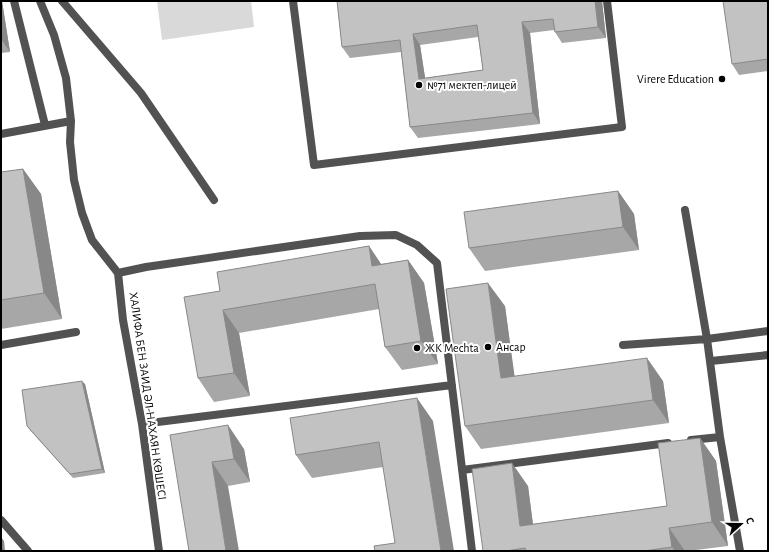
<svg xmlns="http://www.w3.org/2000/svg" width="769" height="552" font-family="'Alegreya Sans',sans-serif">
<style>
.green{fill:#d9d9d9}
.lines{fill:none;stroke-linecap:round;stroke-linejoin:round}
.service{stroke:#525252;stroke-width:8}
.wall{fill:#a7a7a7;fill-rule:evenodd}
.shaded-wall{fill:#888}
.building{fill:#c2c2c2;stroke:#888;fill-rule:evenodd}
.poi-dot{fill:#000;stroke:#fff;stroke-width:1.5}
.labels{text-anchor:middle;dominant-baseline:central;stroke-width:4;stroke-linejoin:round;paint-order:stroke}
.poi-label{font-size:12px;fill:#000;stroke:#fff;text-anchor:start}
.street-label{font-size:12px;fill:#000;stroke:#fff}
</style>
<rect width="100%" height="100%" fill="#fff"/>
<path class="green" d="M 157,1 L 251,1 L 254,27 L 162,40 Z"/>
<g class="lines">
<path class="service" d="M 14,1 L 45,125
M 40,1 L 54,35 L 66,78 L 71,121 L 70,142 L 74,180 L 82,213 L 92,240 L 118,273
M 62,1 L 141,93 L 214,200
M 293,1 L 314,165 L 622,127 L 607,1
M 1,134 L 71,121
M 685,210 L 707,339 L 720,437 L 740,551
M 1,345 L 76,332
M 623,345 L 707,339 L 768,331
M 711,361 L 768,355
M 142,424 L 452,385
M 691,440 L 720,437
M 462,470 L 668,443
M 1,520 L 28,551
M 159,551 L 142,424 L 123,320 L 118,273 L 146,267 L 360,236 L 396,235 L 417,245 L 437,263 L 472,551"/>
</g>
<path class="wall" d="M 1,1 L 2,1 L 10,52 L 1,53 Z
M 337,1 L 602,1 L 606,38 L 562,43 L 555,32 L 554,30 L 530,33 L 540,124 L 418,138 L 410,127 L 401,52 L 350,58 L 342,47 ZM 478,37 L 483,70 L 425,78 L 420,45 Z
M 768,1 L 768,71 L 739,75 L 732,64 Z
M 23,169 L 41,194 L 62,319 L 1,329 L 1,172 Z
M 618,191 L 634,214 L 639,250 L 485,271 L 469,248 Z
M 369,246 L 381,264 L 408,260 L 424,283 L 438,364 L 402,370 L 385,347 L 379,309 L 239,333 L 250,396 L 214,402 L 198,378 L 220,291 Z
M 505,306 L 514,376 L 663,381 L 669,423 L 481,449 L 465,426 Z
M 85,384 L 105,473 L 73,478 L 30,430 L 27,426 Z
M 433,421 L 395,543 L 383,467 L 312,478 L 296,455 Z
M 170,435 L 244,449 L 250,482 L 228,486 Z
M 700,438 L 716,461 L 728,546 L 688,551 L 483,551 L 528,486 L 533,524 L 667,506 Z"/>
<path class="shaded-wall" d="M 1,1 L 2,1 L 10,52 L 1,39 Z
M 595,1 L 602,1 L 606,38 L 598,27 Z
M 522,22 L 530,33 L 540,124 L 533,113 Z
M 413,34 L 420,45 L 427,90 L 419,79 Z
M 23,169 L 41,194 L 62,319 L 44,293 Z
M 618,191 L 634,214 L 639,250 L 623,227 Z
M 369,246 L 385,270 L 372,266 Z
M 408,260 L 424,283 L 438,364 L 421,341 Z
M 488,283 L 505,306 L 518,401 L 501,378 Z
M 223,310 L 239,333 L 250,396 L 234,373 Z
M 647,358 L 663,381 L 669,423 L 653,400 Z
M 82,381 L 85,384 L 105,473 L 102,469 Z
M 417,398 L 433,421 L 454,551 L 441,551 Z
M 228,425 L 244,449 L 250,482 L 234,459 Z
M 700,438 L 716,461 L 728,546 L 712,522 Z
M 212,462 L 228,486 L 239,551 L 226,551 Z
M 512,463 L 528,486 L 536,549 L 520,526 Z
M 669,528 L 685,551 L 675,551 L 672,547 Z
M 1,537 L 4,541 L 5,551 L 1,551 Z"/>
<path class="building" d="M 337,1 L 595,1 L 598,27 L 555,32 L 553,19 L 522,22 L 533,113 L 410,127 L 400,40 L 342,47 ZM 477,25 L 483,70 L 419,79 L 413,34 Z
M 723,1 L 768,1 L 768,59 L 732,64 Z
M 23,169 L 44,293 L 1,300 L 1,172 Z
M 618,191 L 623,227 L 469,248 L 464,212 Z
M 369,246 L 372,266 L 408,260 L 421,341 L 385,347 L 375,284 L 223,310 L 234,373 L 198,378 L 184,297 L 220,291 L 217,272 Z
M 488,283 L 501,378 L 647,358 L 653,400 L 465,426 L 446,289 Z
M 82,381 L 102,469 L 70,474 L 27,426 L 22,390 Z
M 417,398 L 441,551 L 375,551 L 374,546 L 395,543 L 379,442 L 296,455 L 290,418 Z
M 228,425 L 234,459 L 212,462 L 226,551 L 189,551 L 170,435 Z
M 700,438 L 712,522 L 669,528 L 672,547 L 644,551 L 526,551 L 525,548 L 506,551 L 483,551 L 472,469 L 512,463 L 520,526 L 667,506 L 658,443 Z"/>
<g class="poi-dot">
<circle cx="722" cy="79" r="4"/>
<circle cx="419" cy="85" r="4"/>
<circle cx="488" cy="347" r="4"/>
<circle cx="417" cy="348" r="4"/>
</g>
<g class="labels">
<g class="poi-label">
<text x="714" y="79" text-anchor="end">Virere Education</text>
<text x="427" y="85">№71 мектеп-лицей</text>
<text x="496" y="347">Ансар</text>
<text x="425" y="348">ЖК Mechta</text>
</g>
<g class="street-label">
<text transform="translate(148 396) rotate(82)">ХАЛИФА БЕН ЗАИД ӘЛ-НАХАЯН КӨШЕСІ</text>
</g>
</g>
<rect width="769" height="552" fill="none" stroke="#000000" stroke-width="4"/>
<g transform="translate(741 524) rotate(69)" stroke="#ffffff" stroke-width="3" paint-order="stroke">
<path d="M0-3L7 15L0 10L-7 15Z" fill="#000000"/>
<text y="-6" font-size="11" font-weight="bold" text-anchor="middle" fill="#000000">С</text>
</g>
</svg>
